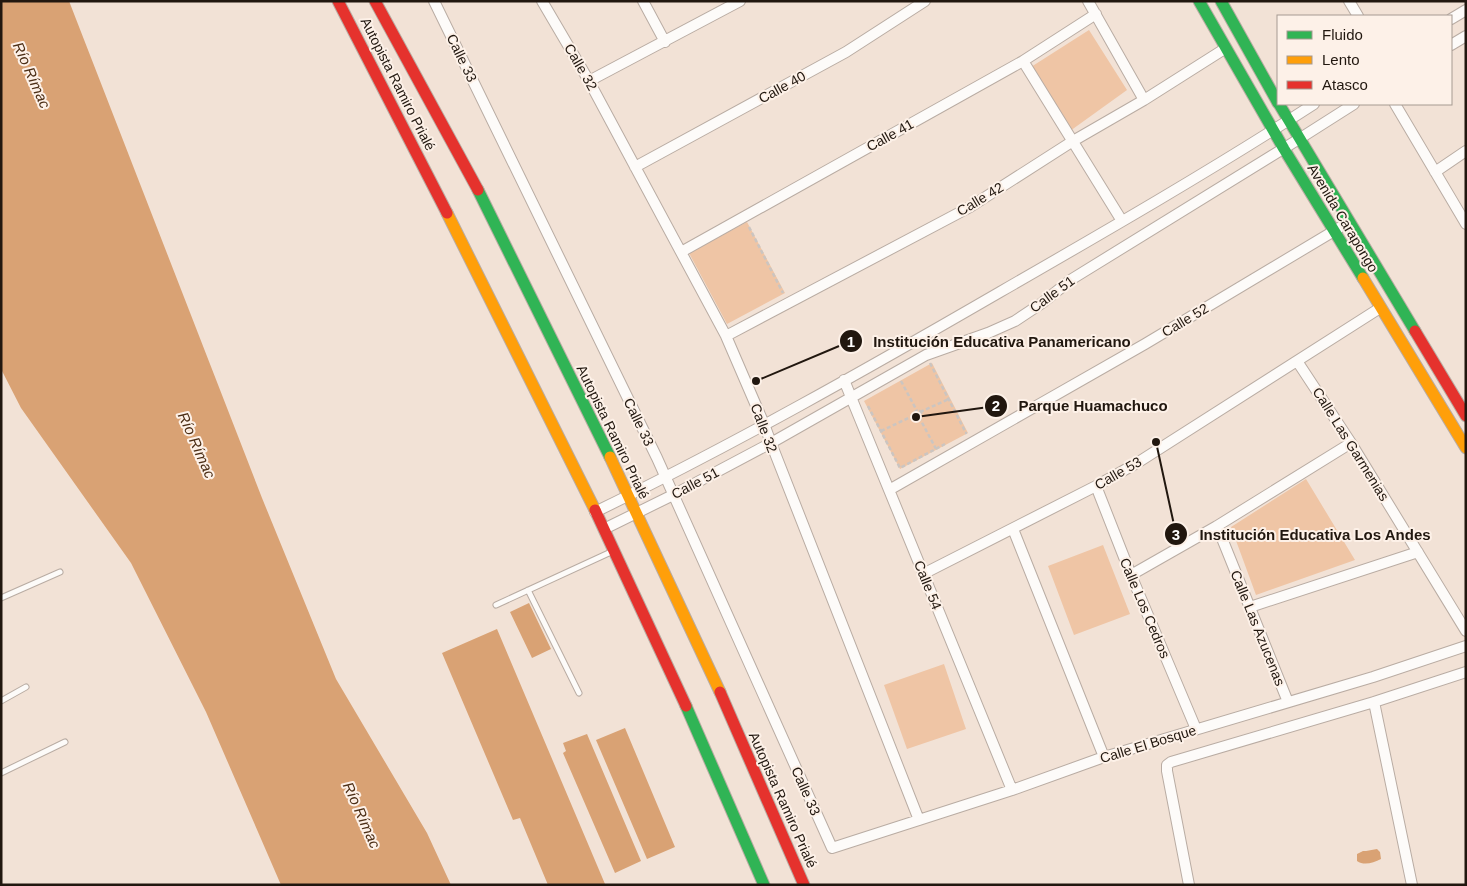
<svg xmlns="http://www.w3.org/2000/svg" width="1467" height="886" font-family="Arial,sans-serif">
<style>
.green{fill:#efc5a5}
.water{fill:#d9a274}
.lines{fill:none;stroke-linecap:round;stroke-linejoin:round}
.lane-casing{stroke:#b9aca3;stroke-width:7}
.street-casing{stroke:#b9aca3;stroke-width:12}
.fast-casing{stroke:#b9aca3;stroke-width:13}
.slow-casing{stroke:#b9aca3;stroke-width:13}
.jam-casing{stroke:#b9aca3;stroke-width:13}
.path{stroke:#cbc5c1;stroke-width:2.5;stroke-dasharray:4 2.5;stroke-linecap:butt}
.lane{stroke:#fdfbf9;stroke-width:5}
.street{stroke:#fdfbf9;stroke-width:10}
.fast{stroke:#30b455;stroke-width:11}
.slow{stroke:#ff9f0a;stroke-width:11}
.jam{stroke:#e5322d;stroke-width:11}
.labels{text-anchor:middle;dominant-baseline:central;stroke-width:4;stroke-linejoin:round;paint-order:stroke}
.street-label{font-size:14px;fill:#21170f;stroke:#fdf1e8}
.water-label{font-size:15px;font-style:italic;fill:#4c2e15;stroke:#fdf1e8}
.leader{fill:none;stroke:#21170f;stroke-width:2}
.callout-dot{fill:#21170f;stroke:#fdf1e8;stroke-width:2}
.mark-label{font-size:15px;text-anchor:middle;font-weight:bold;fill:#fff}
.callout-label{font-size:15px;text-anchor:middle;font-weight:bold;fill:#21170f;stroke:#fdf1e8;stroke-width:4;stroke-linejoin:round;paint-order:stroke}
</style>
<rect width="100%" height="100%" fill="#f2e2d6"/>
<path class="green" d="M 1089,30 L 1127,90 L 1070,131 L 1031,67 Z
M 747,222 L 785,293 L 727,324 L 689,253 Z
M 932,363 L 968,433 L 900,469 L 864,401 Z
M 1306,479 L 1355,560 L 1256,595 L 1231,527 Z
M 1103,545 L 1130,614 L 1074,635 L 1048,566 Z
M 944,664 L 966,729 L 907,749 L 884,685 Z"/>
<path class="water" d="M 1,1 L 69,1 L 262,498 L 336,679 L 427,833 L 451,885 L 281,885 L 206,712 L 131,563 L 21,408 L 1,369 Z
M 529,603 L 551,649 L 532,658 L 510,612 Z
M 497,629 L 605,884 L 605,885 L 548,885 L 520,818 L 513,820 L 442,653 Z
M 625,728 L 675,847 L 647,859 L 596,740 Z
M 587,734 L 641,861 L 615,873 L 563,753 L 566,751 L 563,743 Z
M 1377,849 L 1380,852 L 1381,859 C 1373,863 1364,866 1357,861 L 1357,854 L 1363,851 L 1366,851 Z"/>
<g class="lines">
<defs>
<path id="lane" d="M 528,590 L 579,693
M 1,598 L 60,572
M 496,605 L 611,552
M 1,701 L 26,687
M 1,773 L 65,742"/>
<path id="street" d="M 434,1 L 657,458 L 832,848 L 1012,790 L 1104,757 L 1373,677 L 1466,646
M 542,1 L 589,81 L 726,336 L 764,424 L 771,443 L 919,820
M 643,1 L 665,42
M 1088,1 L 1144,100
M 1349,1 L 1358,16
M 1451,19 L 1466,10
M 1451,45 L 1466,36
M 1023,61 L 1122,221
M 589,81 L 740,1
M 1395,104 L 1466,224
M 635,167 L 846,52 L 925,1
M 1435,172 L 1466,151
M 681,252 L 1023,61 L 1096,14
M 726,336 L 970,207 L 1073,141 L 1144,100 L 1226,48
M 1297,361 L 1351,443 L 1466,631
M 844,380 L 1012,790
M 1096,486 L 1131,575 L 1196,729
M 889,490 L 1145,344 L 1349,222
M 595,512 C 733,445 867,369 1000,292 C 1106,231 1212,170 1314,104
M 1217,526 L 1288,702
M 604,529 L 673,495 L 771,443 L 926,355 L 988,333 L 1015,321 L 1042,303 L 1072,279 L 1299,139 L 1354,104
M 1013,529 L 1104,757
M 923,574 L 1096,486 L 1137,463 L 1380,308
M 1131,575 L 1217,526 L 1351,443
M 1250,607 L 1418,552
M 1374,702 L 1412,885
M 1189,885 L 1167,771 L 1167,765 L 1171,762 L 1374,702 L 1466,672"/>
<path id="fast" d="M 1199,1 L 1284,149 L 1363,278
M 1221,1 L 1278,103
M 1279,104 L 1415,331
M 478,190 L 610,457
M 686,706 L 764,885"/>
<path id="slow" d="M 447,213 L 595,510
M 1363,278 L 1466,448
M 610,457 L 720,692"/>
<path id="jam" d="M 338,1 L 447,213
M 375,1 L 478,190
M 1415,331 L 1466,416
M 595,510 L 686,706
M 720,692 L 804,885"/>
</defs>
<use href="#lane" class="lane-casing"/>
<use href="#street" class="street-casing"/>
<use href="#fast" class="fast-casing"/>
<use href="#slow" class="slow-casing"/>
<use href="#jam" class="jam-casing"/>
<path class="path" d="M 749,227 L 783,293
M 930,363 L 966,433 L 965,433
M 901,381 L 917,411
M 868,406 L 900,468 L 945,444
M914.5 414a3.5 3.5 0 1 1 7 0a3.5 3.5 0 1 1-7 0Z
M 920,412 L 949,399
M 919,417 L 936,449
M 881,431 L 915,415"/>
<use href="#lane" class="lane"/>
<use href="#street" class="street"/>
<use href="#fast" class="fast"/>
<use href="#slow" class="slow"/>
<use href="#jam" class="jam"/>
</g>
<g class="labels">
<g class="street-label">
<text transform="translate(462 58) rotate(64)">Calle 33</text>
<text transform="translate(581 67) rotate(60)">Calle 32</text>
<text transform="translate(398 84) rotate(63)">Autopista Ramiro Prialé</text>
<text transform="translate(782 87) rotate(-29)">Calle 40</text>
<text transform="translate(890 135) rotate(-29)">Calle 41</text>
<text transform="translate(980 199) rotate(-31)">Calle 42</text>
<text transform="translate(1343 218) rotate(59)">Avenida Carapongo</text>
<text transform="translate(1052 294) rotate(-36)">Calle 51</text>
<text transform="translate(1185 320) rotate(-31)">Calle 52</text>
<text transform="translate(639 422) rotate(64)">Calle 33</text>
<text transform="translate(764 428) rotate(69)">Calle 32</text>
<text transform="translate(613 432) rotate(64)">Autopista Ramiro Prialé</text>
<text transform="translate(1351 444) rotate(58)">Calle Las Garmenias</text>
<text transform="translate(1118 473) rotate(-30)">Calle 53</text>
<text transform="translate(695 483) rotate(-28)">Calle 51</text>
<text transform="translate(928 585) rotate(68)">Calle 54</text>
<text transform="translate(1145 608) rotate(67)">Calle Los Cedros</text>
<text transform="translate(1258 628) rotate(68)">Calle Las Azucenas</text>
<text transform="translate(1148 744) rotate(-17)">Calle El Bosque</text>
<text transform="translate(806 791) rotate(66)">Calle 33</text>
<text transform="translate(783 800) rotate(66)">Autopista Ramiro Prialé</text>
</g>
<g class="water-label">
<text transform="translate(32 75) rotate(66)">Río Rímac</text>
<text transform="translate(197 445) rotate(66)">Río Rímac</text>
<text transform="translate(362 815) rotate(66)">Río Rímac</text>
</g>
</g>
<path class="leader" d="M756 381L851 341M916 417L996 406M1156 442L1176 534"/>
<g class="callout-dot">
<circle cx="756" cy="381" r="5"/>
<circle cx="916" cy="417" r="5"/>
<circle cx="1156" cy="442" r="5"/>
<circle cx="851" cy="341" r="12"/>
<circle cx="996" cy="406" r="12"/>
<circle cx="1176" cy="534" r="12"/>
</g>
<g class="mark-label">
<text x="851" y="347">1</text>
<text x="996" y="411">2</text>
<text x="1176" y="540">3</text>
</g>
<g class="callout-label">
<text x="1002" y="347">Institución Educativa Panamericano</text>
<text x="1093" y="411">Parque Huamachuco</text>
<text x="1315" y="540">Institución Educativa Los Andes</text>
</g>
<rect width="1467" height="886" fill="none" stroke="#21170f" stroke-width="5"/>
<rect x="1277" y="15" width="175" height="90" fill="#fdf1e8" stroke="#a59a91"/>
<rect x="1287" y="31" width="25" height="8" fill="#30b455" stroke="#a59a91"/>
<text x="1322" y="40" font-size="15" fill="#21170f">Fluido</text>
<rect x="1287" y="56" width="25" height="8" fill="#ff9f0a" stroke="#a59a91"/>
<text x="1322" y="65" font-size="15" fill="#21170f">Lento</text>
<rect x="1287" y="81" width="25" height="8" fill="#e5322d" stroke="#a59a91"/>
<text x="1322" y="90" font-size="15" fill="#21170f">Atasco</text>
</svg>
